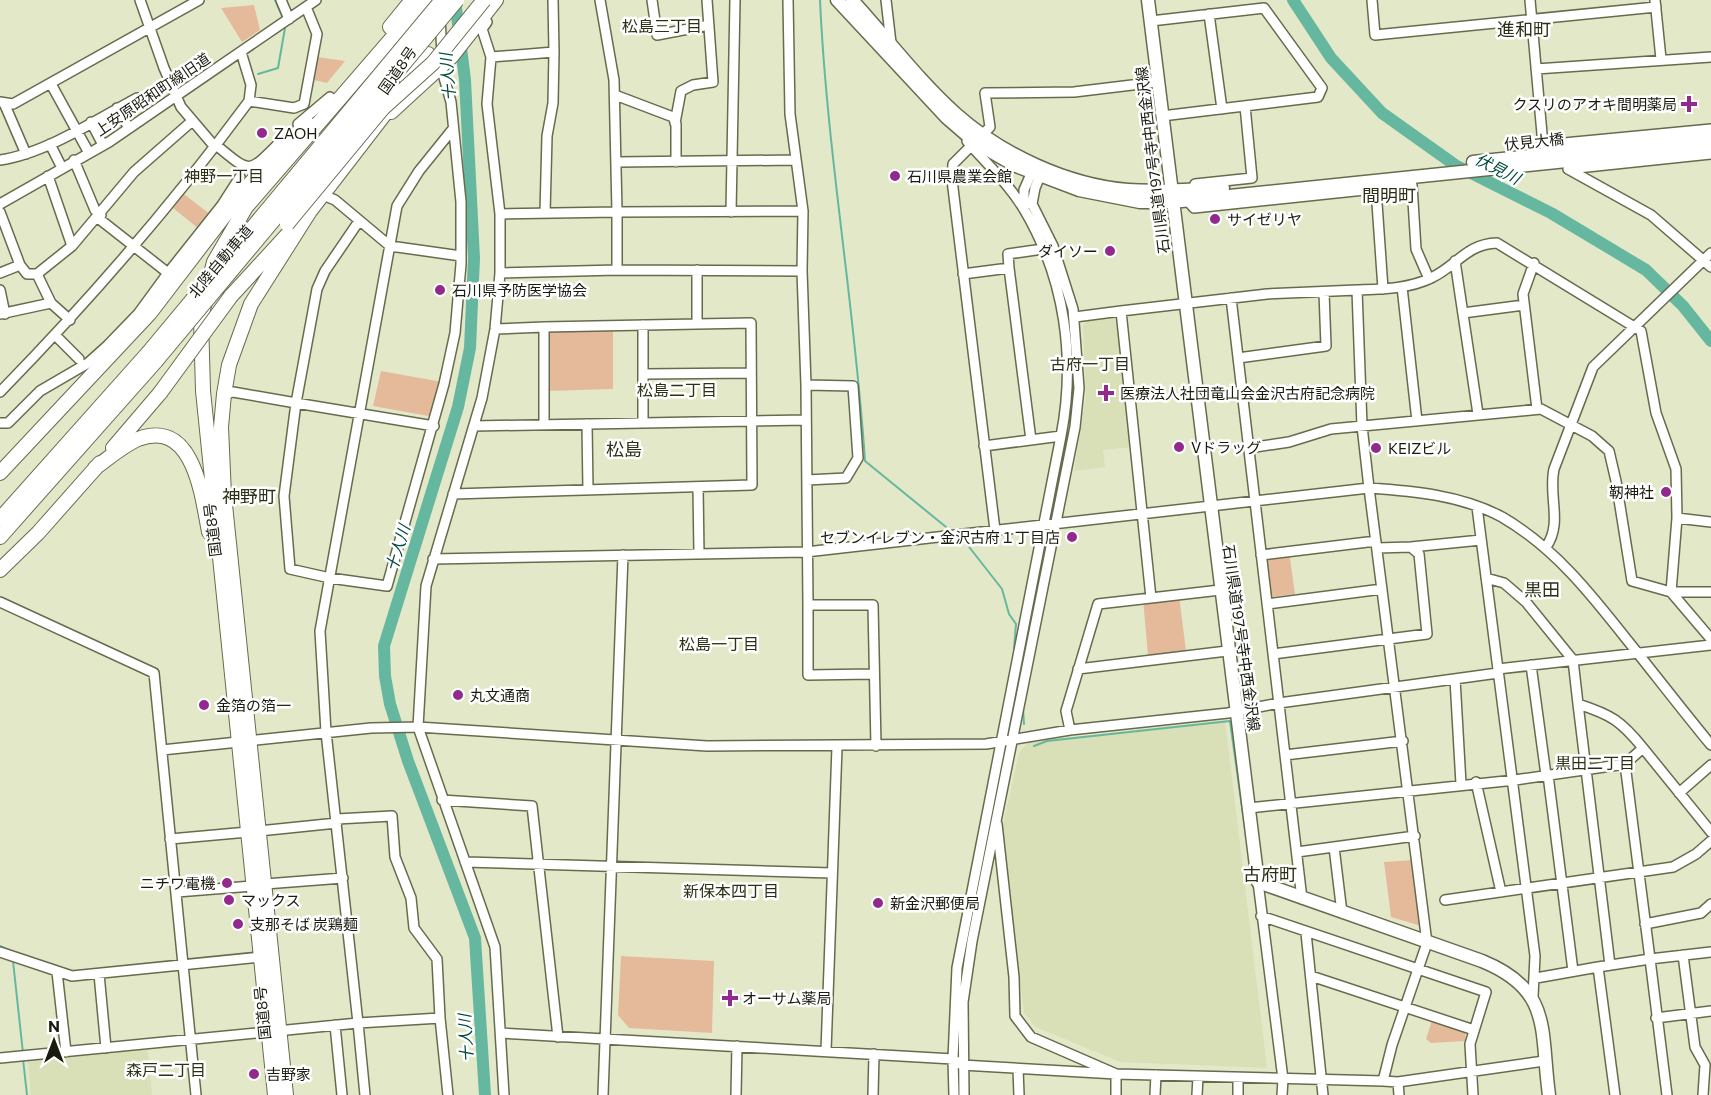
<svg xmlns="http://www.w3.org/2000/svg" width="1711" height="1095" font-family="Commissioner,'Noto Sans JP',sans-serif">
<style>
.built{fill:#d9dfb7}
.green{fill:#e5ba9b}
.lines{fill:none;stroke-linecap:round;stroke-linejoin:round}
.stream{stroke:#66b79f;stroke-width:2}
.river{stroke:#66b79f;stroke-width:12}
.minor-casing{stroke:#676b4e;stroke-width:12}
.major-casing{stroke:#676b4e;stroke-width:15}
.highway-casing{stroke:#676b4e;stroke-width:16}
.minor{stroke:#fff;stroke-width:9}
.major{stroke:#fff;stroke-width:12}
.highway{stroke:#fff;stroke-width:14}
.highway-bridge-casing{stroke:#676b4e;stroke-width:16;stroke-linecap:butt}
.highway-bridge{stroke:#fff;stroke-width:14}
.poi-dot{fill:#92298d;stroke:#fff;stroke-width:2}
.labels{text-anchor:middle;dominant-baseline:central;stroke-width:5;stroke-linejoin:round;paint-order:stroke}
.street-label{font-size:15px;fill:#191b0f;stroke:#fff}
.poi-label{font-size:15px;fill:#191b0f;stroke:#fff;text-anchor:start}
.neighbourhood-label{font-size:16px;fill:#2c3015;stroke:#fff}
.water-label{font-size:16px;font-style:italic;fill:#024c3d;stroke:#fff}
.quarter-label{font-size:18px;fill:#2c3015;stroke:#fff}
</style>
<rect width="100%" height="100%" fill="#e3e9c8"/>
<path class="built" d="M 1116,316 L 1119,318 L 1132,447 L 1103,450 L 1105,467 L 1074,471 L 1086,395 L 1083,326 L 1088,319 Z
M 1225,720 L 1267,1068 L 1120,1062 L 1036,1027 L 1024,1013 L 1002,829 L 1019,753 L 1028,742 Z
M 148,1050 L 152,1095 L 31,1095 L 28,1061 Z"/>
<path class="green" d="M 254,5 L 260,30 L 242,42 L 221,8 Z
M 318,57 L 345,61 L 327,83 L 314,80 Z
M 184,194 L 211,215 L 199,229 L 173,208 Z
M 548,330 L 613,330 L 613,389 L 549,391 Z
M 381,371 L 442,382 L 434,417 L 373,406 Z
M 1289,551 L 1295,594 L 1269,597 L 1264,554 Z
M 1179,595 L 1186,651 L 1148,656 L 1143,599 Z
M 1414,860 L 1421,926 L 1391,917 L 1384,862 Z
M 621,956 L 714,961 L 712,1033 L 629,1028 L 618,1015 Z
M 1432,1020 L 1466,1025 L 1465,1041 L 1431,1043 L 1426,1039 Z"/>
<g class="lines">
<path class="stream" d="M 275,0 L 282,16
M 820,0 C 827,154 855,307 865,461 L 946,527
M 258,74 L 278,68 L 285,28
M 966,543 L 1002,589 L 1009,614 L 1016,624 L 1014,649
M 1023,709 L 1024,724
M 1034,746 L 1047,741 L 1230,721 L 1246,836
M 0,946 L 12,952
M 13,961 L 23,1053
M 23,1059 L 27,1095"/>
<path class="river" d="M 455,0 L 465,80 L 474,258 L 470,348 L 458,407 L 384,646 L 385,676 L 390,704 L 408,761 L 475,938 L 485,1095
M 1293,0 L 1331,58 L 1382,113 L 1455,165 L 1551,213 L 1646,270 L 1683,306 L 1711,341"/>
<defs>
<path id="minor" d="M 140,0 L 164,68 L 181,107 L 215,147
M 281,0 L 289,19
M 553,0 L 554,52
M 600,0 L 614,80 L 617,212 L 803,211 L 802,271
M 652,0 L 657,35 L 709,25
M 788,0 L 790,114 L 803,211
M 886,0 L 891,43
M 1372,0 L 1375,35 L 1656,7
M 1530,0 L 1543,145 L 1711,129
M 1655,0 L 1661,59
M 1209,14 L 1222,109
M 1151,21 L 1264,8 L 1322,88 L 1318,97 L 1162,116
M 487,22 L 482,29 L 491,57 L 487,104 L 500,214 L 500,273 L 495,329 L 482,398 L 426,586 L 418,727 L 495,947 L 504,1095
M 241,52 L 251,85 L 249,101
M 491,57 L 554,52 L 553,103 L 547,136 L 545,213
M 1536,69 L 1711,57
M 51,84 L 89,153
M 615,95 L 673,117 L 676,124 L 676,162
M 0,102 L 13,104 L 199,0
M 4,103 L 26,154
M 117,108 L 129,128
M 91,122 L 103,145
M 675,123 L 681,91 L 693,85 L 713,82 L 707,0
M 298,124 L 330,97
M 50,144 L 62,168
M 216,145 C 251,174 248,174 280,142
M 0,160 C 44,154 98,119 137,98
M 74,160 L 95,210 L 101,215
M 618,162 L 796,160
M 1568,169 L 1651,215 L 1711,267
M 1568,169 L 1711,154
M 48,176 L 72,246
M 1195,184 L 1252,178 L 1245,106
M 1376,189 L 1383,289
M 323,195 L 335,200 L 390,246 L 461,256
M 1187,200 L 1194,208 L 1412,185 L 1416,249 L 1429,279
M 0,204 L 109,142 L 316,0
M 1024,208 L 1024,190 L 1034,167
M 0,212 L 20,265 L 27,274 L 37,274
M 731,212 L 735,0
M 500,214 L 617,212 L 617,270
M 98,218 L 168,273 L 222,205 L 240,177
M 1455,261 L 1478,414
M 1534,263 L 1523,294 L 1537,409
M 1009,268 L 1008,254 L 1043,249
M 0,273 L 20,265
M 500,273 L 617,270 L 802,271 L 806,385 L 808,605 L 873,605 L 876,746
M 963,274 L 1009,268 L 1031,440
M 1402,287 L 1417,421
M 0,290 L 5,314
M 1231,298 L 1302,899
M 1121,311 L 1267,294 L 1357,290
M 1463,313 L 1524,305
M 0,314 L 51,303
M 70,320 L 51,303 L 37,274 L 72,246 L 134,172 L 191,122
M 544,327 L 697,324
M 495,329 L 544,327 L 544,424
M 55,335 L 79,359
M 1238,358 L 1326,346 L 1324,292
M 643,374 L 751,373
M 806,385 L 853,386 L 858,458 L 846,478 L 807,480
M 0,392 C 90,300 173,204 249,101 L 294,108 L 304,104 L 317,34 L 306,7
M 224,394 L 233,392 L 296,403 L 317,289 L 325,271 L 359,221
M 0,423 L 8,423 L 40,391 L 88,363 L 108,345 L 138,314 L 168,273
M 643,423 L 643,325
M 587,424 L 588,490
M 434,426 L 296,403 L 284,496 L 290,569 L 330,578 L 387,586 L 444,384 L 455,333 L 461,264 L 461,202 L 451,102 L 443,74 L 440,17
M 474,426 L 806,420
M 984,446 L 1061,436
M 1249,448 L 1289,442 L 1331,429 L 1541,409 L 1592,436 L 1609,451 L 1616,481 L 1632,581 L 1671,592 L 1711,592
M 698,487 L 699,554
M 453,494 L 752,485 L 751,323 L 697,324 L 697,270
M 1477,507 L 1535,956 L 1533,996
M 1677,518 L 1711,522
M 995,530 L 952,180 L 953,164 L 990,127 L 985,93 L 1074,92 L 1157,82
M 1411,547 L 1481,540
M 1546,547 C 1563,523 1548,497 1554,469 L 1593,367 L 1711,253
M 1261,555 L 1376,541
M 433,559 L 806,552 L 1369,488 C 1413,491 1461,495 1502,517 C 1555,548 1591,594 1628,641 C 1656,676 1683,711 1711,745
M 1486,578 L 1504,583 L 1526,602 L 1573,660 L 1578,704 C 1612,715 1621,721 1643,748 L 1625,764 L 1650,959 L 1598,967 L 1615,1095
M 1151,598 L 1220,590
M 0,602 L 154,673 L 196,1095
M 1267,604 L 1382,589
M 808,605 L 808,675 L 873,674
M 1273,654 L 1427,634 L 1419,554 L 1411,547 L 1377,548
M 1531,665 L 1546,775
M 1078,669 L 1227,651
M 1498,669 L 1711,645
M 1455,679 L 1461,784
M 1578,704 L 1610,965
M 1070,730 L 1066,711 L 1098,604 L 1151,598 L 1121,311 L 1075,317
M 1643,748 L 1711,832
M 162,750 L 371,728 L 418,727 L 707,746 L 986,744 L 1070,730 L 1228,713 L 1279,703 L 1498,673
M 1285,755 L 1403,741
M 1548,775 L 1573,971
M 1476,782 L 1501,892
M 1679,793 L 1711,765
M 442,800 L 532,806 L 558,1037
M 1249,808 L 1515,780 L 1625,764
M 337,819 L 392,816 L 395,857 L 411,898 L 414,928 L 437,959 L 440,1018
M 997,824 L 1014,977 L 1015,1016 L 1031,1037 L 1116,1074 L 1116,1095
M 259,831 L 337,823
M 170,839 L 248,832
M 1334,847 L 1342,913
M 1297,852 L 1415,836
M 465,862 L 832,873
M 1258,882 L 1283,1079 L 1282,1095
M 265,884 L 343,878
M 177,892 L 252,886
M 1445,900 L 1673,867 L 1696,854 L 1711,841
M 1261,916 L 1486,992 L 1470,1044 L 1473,1095
M 1645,924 L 1701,913 L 1711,904
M 1306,933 L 1323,1095
M 0,952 L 72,976 L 260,957
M 1683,955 L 1695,1047 L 1705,1065 L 1703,1095
M 57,972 L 66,1052
M 99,974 L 106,1048
M 1311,976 L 1474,1030
M 1536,978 L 1598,967
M 1656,1018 L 1711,1011
M 335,1025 L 342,1095
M 501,1033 L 953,1059 L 962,1065 L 1116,1074 L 1383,1081 L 1392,1045 L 1427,943 L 1369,488 L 1362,426 L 1357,290 C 1382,289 1408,289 1431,278 C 1457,266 1466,244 1497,243 L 1641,331 L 1656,413 L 1676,469 L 1677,518 L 1671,592 L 1711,639
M 826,1051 L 837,747
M 0,1058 L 358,1023 L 365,1095
M 1018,1069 L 1019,1095
M 1383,1081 L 1398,1082 L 1544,1061
M 1398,1082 L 1399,1095
M 448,1095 L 440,1018 L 358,1023 L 326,732 L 320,631 L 397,206 L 419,171 L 452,130
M 603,1095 L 623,555
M 736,1095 L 737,1046
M 873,1095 L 874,1054
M 954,1095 L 953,1059 L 957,968 L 1061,436 C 1076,359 1065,279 1025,211 C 1010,185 986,163 967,141
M 964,1095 L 963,1002 L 972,941 L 1056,522 L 1075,427 L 1079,388 L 1073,309 L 1053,246 L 1032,204 L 1035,188 L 1042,171
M 1155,1095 L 1156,1075
M 1197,1095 L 1198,1077
M 1238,1095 L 1238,1078
M 1667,1095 L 1650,959 L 1711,952"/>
<path id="major" d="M 837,0 L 946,117 L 976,143 L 1016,166 L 1079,190 L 1140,202 L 1172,202 L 1711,146
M 852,0 C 886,37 918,80 956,114 C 1001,154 1067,185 1128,190 C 1160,192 1191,190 1223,188
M 1148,0 L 1258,882 L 1482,961 C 1553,990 1540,1030 1549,1095
M 1473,162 L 1711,137"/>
<path id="highway" d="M 390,27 L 412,0
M 407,81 L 428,54
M 391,112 L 452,56 L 496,0
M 209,282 L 214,262 L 246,207 L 425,0
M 231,296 L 288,234
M 205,301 L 201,319 L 203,391 L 275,1095
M 113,448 L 160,393
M 95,468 C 109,458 122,446 138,439 C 194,418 202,496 209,532
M 0,473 L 150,313 L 244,190 L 307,123
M 0,519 L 148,353
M 0,537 L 156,361
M 0,570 L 38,533 L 100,463
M 286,1095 L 224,495 L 221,427 L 224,394 L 229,365 L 251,304 L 310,211 L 394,102"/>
</defs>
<use href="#minor" class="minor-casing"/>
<use href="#major" class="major-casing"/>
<use href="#highway" class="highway-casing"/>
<use href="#minor" class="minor"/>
<use href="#major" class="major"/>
<use href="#highway" class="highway"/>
<defs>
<path id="highway-bridge" d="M 287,224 L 383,108 L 433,63 L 484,0
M 148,353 L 442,0
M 156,361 L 457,0
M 160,393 L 231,296"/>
</defs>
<use href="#highway-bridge" class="highway-bridge-casing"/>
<use href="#highway-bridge" class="highway-bridge"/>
</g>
<g class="poi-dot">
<path d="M1686 95h6v6h6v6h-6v6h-6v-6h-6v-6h6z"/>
<circle cx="262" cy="133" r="6"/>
<circle cx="895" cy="176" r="6"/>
<circle cx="1215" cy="219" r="6"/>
<circle cx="1110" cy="251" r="6"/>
<circle cx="440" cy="290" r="6"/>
<path d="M1103 384h6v6h6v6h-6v6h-6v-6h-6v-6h6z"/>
<circle cx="1179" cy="447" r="6"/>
<circle cx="1376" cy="448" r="6"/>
<circle cx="1666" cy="492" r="6"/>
<circle cx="1072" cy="537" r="6"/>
<circle cx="458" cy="695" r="6"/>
<circle cx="204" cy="705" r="6"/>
<circle cx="227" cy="883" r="6"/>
<circle cx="229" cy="900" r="6"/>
<circle cx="878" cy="903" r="6"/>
<circle cx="238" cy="924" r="6"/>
<path d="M727 989h6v6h6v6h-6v6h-6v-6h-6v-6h6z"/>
<circle cx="254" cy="1074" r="6"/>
</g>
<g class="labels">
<g class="street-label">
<text transform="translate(397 70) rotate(-55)">国道8号</text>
<text transform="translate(152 94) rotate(-34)">上安原昭和町線旧道</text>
<text transform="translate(1534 141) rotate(-6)">伏見大橋</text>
<text transform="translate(1152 160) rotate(-97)">石川県道197号寺中西金沢線</text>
<text transform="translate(220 261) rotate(-50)">北陸自動車道</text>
<text transform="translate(212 530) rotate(-97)">国道8号</text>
<text transform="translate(1242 638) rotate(82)">石川県道197号寺中西金沢線</text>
<text transform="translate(262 1013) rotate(-96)">国道8号</text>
</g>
<g class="poi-label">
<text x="1677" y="104" text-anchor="end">クスリのアオキ間明薬局</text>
<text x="274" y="133">ZAOH</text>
<text x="907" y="176">石川県農業会館</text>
<text x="1227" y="219">サイゼリヤ</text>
<text x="1098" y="251" text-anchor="end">ダイソー</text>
<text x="452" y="290">石川県予防医学協会</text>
<text x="1120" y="393">医療法人社団竜山会金沢古府記念病院</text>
<text x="1191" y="447">Vドラッグ</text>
<text x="1388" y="448">KEIZビル</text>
<text x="1654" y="492" text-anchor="end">靭神社</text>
<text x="1060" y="537" text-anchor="end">セブンイレブン・金沢古府１丁目店</text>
<text x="470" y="695">丸文通商</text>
<text x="216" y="705">金箔の箔一</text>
<text x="215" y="883" text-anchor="end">ニチワ電機</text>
<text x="241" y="900">マックス</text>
<text x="890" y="903">新金沢郵便局</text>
<text x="250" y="924">支那そば 炭鶏麺</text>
<text x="742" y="998">オーサム薬局</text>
<text x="266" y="1074">吉野家</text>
</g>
<g class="neighbourhood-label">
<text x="662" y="25">松島三丁目</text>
<text x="224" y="175">神野一丁目</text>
<text x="1090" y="363">古府一丁目</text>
<text x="677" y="389">松島二丁目</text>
<text x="719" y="643">松島一丁目</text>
<text x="1595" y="762">黒田二丁目</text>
<text x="731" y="890">新保本四丁目</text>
<text x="166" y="1069">森戸二丁目</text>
</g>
<g class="water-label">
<text transform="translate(447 77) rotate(-95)">十人川</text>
<text transform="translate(1498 168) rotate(27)">伏見川</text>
<text transform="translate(397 548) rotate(-73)">十人川</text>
<text transform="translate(465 1038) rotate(-93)">十人川</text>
</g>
<g class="quarter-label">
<text x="1524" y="29">進和町</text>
<text x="1389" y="195">間明町</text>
<text x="624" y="449">松島</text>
<text x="249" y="496">神野町</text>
<text x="1542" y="589">黒田</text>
<text x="1270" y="874">古府町</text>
</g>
</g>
<g transform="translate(54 1041)" stroke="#ffffff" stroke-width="4.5" paint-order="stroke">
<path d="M0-4.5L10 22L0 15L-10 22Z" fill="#191b0f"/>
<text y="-9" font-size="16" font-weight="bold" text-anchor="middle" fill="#191b0f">N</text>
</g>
</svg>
